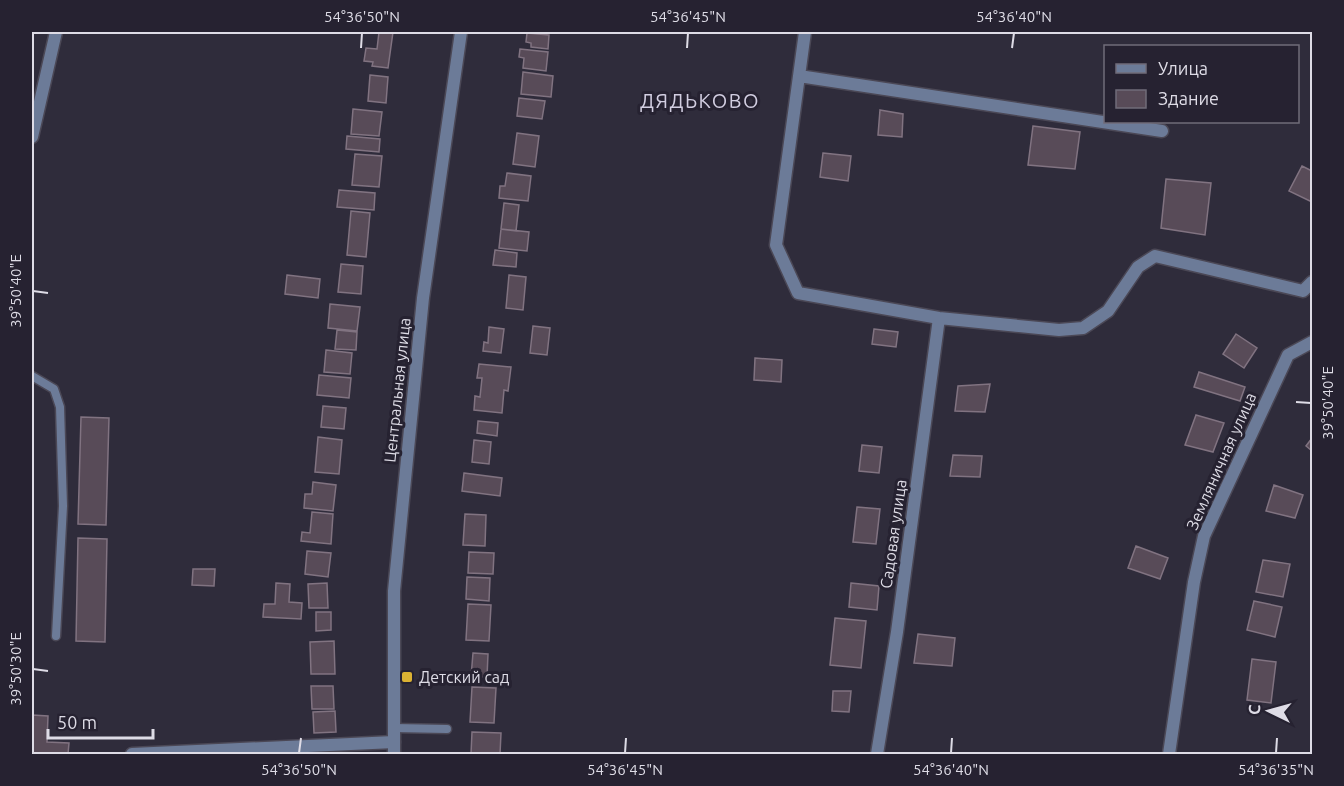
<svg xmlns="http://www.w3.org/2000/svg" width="1344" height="786" font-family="Ubuntu,sans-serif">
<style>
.building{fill:#584b58;stroke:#817381;stroke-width:1.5}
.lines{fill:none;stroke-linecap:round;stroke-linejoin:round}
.service-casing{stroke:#4b4856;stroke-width:11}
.minor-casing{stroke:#4b4856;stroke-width:15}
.tertiary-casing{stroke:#4b4856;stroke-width:15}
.service{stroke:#6c7b98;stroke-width:8}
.minor{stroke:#6c7b98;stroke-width:12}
.tertiary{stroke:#6c7b98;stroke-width:12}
.ticks{fill:none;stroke:#dedce6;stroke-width:2}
.poi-dot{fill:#dbb233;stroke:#262231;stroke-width:2}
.labels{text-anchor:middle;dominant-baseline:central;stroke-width:6;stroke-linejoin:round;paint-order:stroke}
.street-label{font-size:16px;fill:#dedce6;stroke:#262231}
.poi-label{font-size:16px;fill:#dedce6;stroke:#262231;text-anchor:start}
.quarter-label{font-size:20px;letter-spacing:1.5px;fill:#d2cee1;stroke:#262231}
.neatline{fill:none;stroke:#dedce6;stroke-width:2}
.ticks-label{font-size:15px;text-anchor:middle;fill:#dedce6}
</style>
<rect width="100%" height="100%" fill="#2f2c3b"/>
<path class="building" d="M 379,32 L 393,32 L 388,68 L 372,66 L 373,62 L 364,61 L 366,48 L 377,49 Z
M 527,33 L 549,35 L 548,49 L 531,47 L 531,43 L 526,42 Z
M 520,49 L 548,52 L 546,71 L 523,68 L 524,58 L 519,57 Z
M 523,72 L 553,76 L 551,97 L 521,94 Z
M 370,75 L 388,77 L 386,103 L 368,101 Z
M 519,98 L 545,101 L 542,119 L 517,116 Z
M 353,109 L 382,112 L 379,136 L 351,134 Z
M 880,110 L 903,114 L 902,137 L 878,135 Z
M 1033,126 L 1080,132 L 1075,169 L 1028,165 Z
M 517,133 L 539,136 L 535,167 L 513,164 Z
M 347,136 L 380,139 L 379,152 L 346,149 Z
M 823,153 L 851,156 L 848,181 L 820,177 Z
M 355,154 L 382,156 L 379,187 L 352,185 Z
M 1302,166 L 1312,171 L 1312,202 L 1289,191 Z
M 507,173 L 531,176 L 528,201 L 499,198 L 500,186 L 505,186 Z
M 1166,179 L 1211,183 L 1205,235 L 1161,228 Z
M 339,190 L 375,193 L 374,210 L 337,207 Z
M 504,203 L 519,205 L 516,231 L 501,229 Z
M 351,211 L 370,213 L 366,257 L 347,255 Z
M 501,229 L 529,232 L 527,251 L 499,248 Z
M 495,250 L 517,253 L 516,267 L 493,265 Z
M 341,264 L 363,266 L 361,294 L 338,292 Z
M 287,275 L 320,279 L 318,298 L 285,294 Z
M 509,275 L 526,277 L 523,310 L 506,308 Z
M 330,304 L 360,307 L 357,331 L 328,328 Z
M 533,326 L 550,328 L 547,355 L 530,353 Z
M 489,327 L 504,329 L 501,353 L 483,351 L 484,342 L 488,343 Z
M 874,329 L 898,332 L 896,347 L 872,344 Z
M 337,330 L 357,332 L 356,350 L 335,349 Z
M 1236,334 L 1257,348 L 1244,368 L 1223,354 Z
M 326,350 L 352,353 L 350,374 L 324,372 Z
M 755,358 L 782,360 L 781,382 L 754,380 Z
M 479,364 L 511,367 L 508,391 L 504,390 L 502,413 L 474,410 L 475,396 L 480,397 L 482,378 L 477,378 Z
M 1199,372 L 1245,387 L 1240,401 L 1194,387 Z
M 319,375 L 351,378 L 349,398 L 317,395 Z
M 990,384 L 985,412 L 955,411 L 958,386 Z
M 323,406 L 346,408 L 344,429 L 321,427 Z
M 1196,415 L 1224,423 L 1213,452 L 1185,445 Z
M 81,417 L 109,418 L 106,525 L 78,524 Z
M 478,421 L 498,423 L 497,436 L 477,433 Z
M 318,437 L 342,440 L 339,474 L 315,472 Z
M 1312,438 L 1312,451 L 1306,446 Z
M 474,440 L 491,442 L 489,464 L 472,462 Z
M 862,445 L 882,447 L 879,473 L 859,471 Z
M 953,455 L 982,456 L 980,477 L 950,476 Z
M 464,473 L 502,478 L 500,496 L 462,491 Z
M 313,482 L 336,485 L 333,511 L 304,508 L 305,494 L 312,494 Z
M 1274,485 L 1303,495 L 1295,518 L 1266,511 Z
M 857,507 L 880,509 L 876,544 L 853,542 Z
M 312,512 L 333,514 L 331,544 L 301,541 L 302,532 L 310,533 Z
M 465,514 L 486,515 L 485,546 L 463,545 Z
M 78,538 L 107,539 L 105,642 L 76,641 Z
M 1136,546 L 1168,558 L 1160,579 L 1128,568 Z
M 307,551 L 331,553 L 328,577 L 305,574 Z
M 469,552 L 494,553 L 493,574 L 468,573 Z
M 1263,560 L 1290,564 L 1283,597 L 1256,592 Z
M 193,569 L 215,569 L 214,586 L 192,585 Z
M 467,577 L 490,578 L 489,601 L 466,599 Z
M 276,583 L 290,584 L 289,602 L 302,603 L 301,619 L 263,617 L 264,604 L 275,604 Z
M 327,583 L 328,608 L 309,608 L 308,584 Z
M 851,583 L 879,586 L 877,610 L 849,607 Z
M 1254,601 L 1282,607 L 1275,637 L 1247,630 Z
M 468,604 L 491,605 L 489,641 L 466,640 Z
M 316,612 L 331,612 L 331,630 L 316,631 Z
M 835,618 L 866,621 L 861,668 L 830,665 Z
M 918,634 L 955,638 L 952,666 L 914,663 Z
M 334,641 L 335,674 L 311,674 L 310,642 Z
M 473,653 L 488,654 L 487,677 L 471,677 Z
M 1252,659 L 1276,662 L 1271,703 L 1247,700 Z
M 311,686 L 333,686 L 334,709 L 312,709 Z
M 472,687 L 496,688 L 494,723 L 470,722 Z
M 833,691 L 851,691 L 849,712 L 832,711 Z
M 335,711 L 336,732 L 314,733 L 313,712 Z
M 32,715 L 48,716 L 47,742 L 69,743 L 68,754 L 32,754 Z
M 472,732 L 501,733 L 500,754 L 471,754 Z
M 311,749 L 338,750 L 338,754 L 295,754 L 295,752 L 311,752 Z"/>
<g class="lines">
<defs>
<path id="service" d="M 32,376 L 54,389 L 60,407 L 63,506 L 56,636
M 394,728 L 447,729"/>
<path id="minor" d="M 805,32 L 776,245 L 798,293 L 939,318 L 1059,330 L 1083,328 L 1108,311 L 1138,267 L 1155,256 L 1303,291 L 1312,282
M 799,76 L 1162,131
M 32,137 L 56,32
M 132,754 L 394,742
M 877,754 L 897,632 L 939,318
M 1169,754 L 1194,582 L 1204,536 L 1288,355 L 1312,342"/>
<path id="tertiary" d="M 394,754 L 394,591 L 423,298 L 461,32"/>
</defs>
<use href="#service" class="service-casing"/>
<use href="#minor" class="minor-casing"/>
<use href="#tertiary" class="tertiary-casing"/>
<use href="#service" class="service"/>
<use href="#minor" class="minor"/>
<use href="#tertiary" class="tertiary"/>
</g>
<path class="ticks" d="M 361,48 L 362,33M 687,48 L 688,33M 1012,48 L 1014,33M 33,291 L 48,293M 1296,402 L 1311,403M 33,669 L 48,671M 299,753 L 301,738M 625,753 L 626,738M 951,753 L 952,738M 1276,753 L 1277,738"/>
<rect class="poi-dot" x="401" y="671" width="12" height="12" rx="3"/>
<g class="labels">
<g class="street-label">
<text transform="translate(397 390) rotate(-84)">Центральная улица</text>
<text transform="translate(1221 461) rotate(-66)">Земляничная улица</text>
<text transform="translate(893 534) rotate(-82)">Садовая улица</text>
</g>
<g class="poi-label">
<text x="419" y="677">Детский сад</text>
</g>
<g class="quarter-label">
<text x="700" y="100">ДЯДЬКОВО</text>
</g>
</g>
<rect width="1344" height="786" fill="none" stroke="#262231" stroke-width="66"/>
<rect x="1104" y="45" width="195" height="78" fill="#262231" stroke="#706c79" stroke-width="1.5"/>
<rect x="1116" y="64" width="30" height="9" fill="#6c7b98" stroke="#706c79" stroke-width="1.5"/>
<text x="1158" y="75" font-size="18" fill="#dedce6">Улица</text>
<rect x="1116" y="90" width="30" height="18" fill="#584b58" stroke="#706c79" stroke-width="1.5"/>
<text x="1158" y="105" font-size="18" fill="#dedce6">Здание</text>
<g transform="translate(1269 711) rotate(275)" stroke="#262231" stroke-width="4.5" paint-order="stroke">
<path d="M0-4.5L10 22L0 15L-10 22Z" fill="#dedce6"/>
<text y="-9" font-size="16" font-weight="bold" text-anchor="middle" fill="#dedce6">С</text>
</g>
<path d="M48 729v9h105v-9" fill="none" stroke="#dedce6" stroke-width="3"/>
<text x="57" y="729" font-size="18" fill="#dedce6" stroke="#262231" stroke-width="4.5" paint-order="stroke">50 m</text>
<rect x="33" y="33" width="1278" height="720" class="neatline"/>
<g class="ticks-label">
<text x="362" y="22">54°36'50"N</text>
<text x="688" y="22">54°36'45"N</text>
<text x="1014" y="22">54°36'40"N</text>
<text transform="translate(16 291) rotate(-90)" y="5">39°50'40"E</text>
<text transform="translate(1328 403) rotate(-90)" y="5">39°50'40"E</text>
<text transform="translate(16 669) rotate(-90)" y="5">39°50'30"E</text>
<text x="299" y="775">54°36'50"N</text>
<text x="625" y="775">54°36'45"N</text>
<text x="951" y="775">54°36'40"N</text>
<text x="1276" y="775">54°36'35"N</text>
</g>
</svg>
